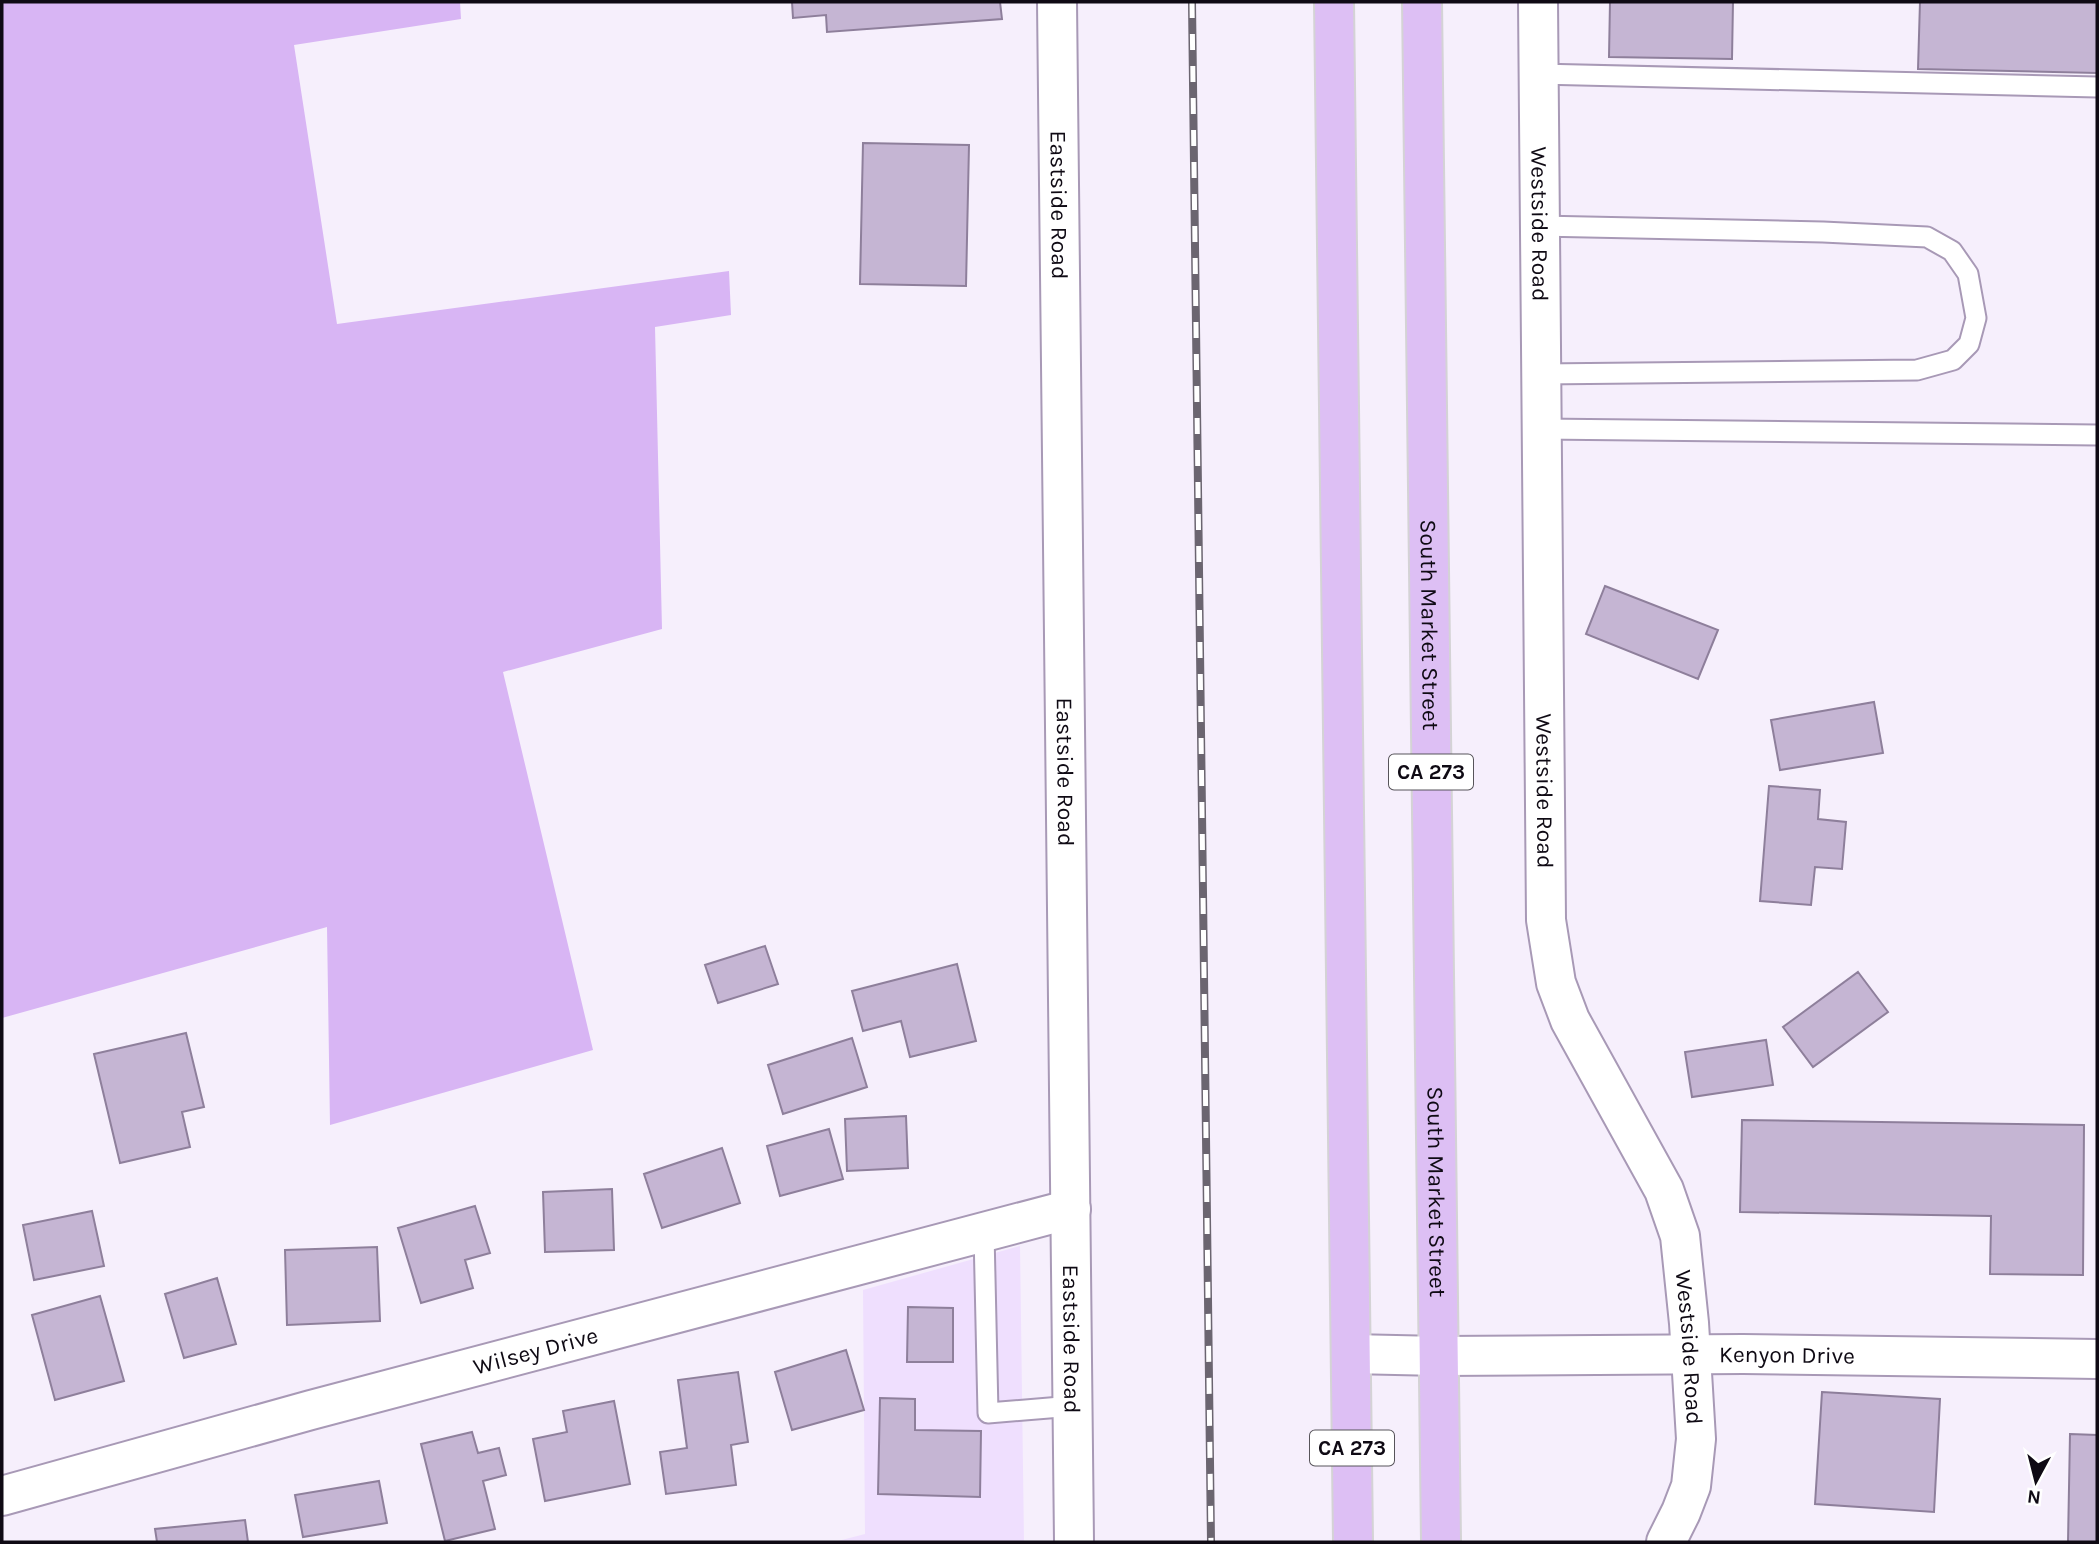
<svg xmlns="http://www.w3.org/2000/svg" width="2099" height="1544" font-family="Karla,sans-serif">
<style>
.built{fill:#efdffe}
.green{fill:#d8b5f4}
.building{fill:#c5b5d3;stroke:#8e7f9b;stroke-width:2}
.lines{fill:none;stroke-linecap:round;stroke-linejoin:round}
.lane-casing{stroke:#a899b6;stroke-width:23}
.street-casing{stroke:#a899b6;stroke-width:42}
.secondary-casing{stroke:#a899b6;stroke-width:42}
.primary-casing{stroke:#d4d3d5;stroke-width:42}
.lane{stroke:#fff;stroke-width:19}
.street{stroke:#fff;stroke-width:38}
.secondary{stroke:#fff;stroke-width:38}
.primary{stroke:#ddbff4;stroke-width:38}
.rail-casing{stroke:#6b6570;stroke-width:8}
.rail{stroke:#fff;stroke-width:5;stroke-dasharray:16;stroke-linecap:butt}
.labels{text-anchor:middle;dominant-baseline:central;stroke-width:6;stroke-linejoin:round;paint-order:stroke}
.shield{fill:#fff;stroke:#57545a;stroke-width:2}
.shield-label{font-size:21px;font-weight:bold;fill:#0f0a14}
.street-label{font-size:23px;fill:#0f0a14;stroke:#fff}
</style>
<rect width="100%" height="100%" fill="#f6effc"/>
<path class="built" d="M 1020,1246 L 1024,1542 L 834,1542 L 865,1534 L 863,1290 Z"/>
<path class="green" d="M 2,2 L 460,2 L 461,19 L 294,45 L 337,324 L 729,271 L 731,315 L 655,327 L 662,629 L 503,672 L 593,1050 L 330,1125 L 327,927 L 2,1018 Z"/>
<path class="building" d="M 792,2 L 1000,2 L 1002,19 L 827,32 L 826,15 L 793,18 Z
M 1610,2 L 1733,2 L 1732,59 L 1609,57 Z
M 1920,2 L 2097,2 L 2097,73 L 1918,69 Z
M 863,143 L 969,145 L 966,286 L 860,284 Z
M 1605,586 L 1718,630 L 1698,679 L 1586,634 Z
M 1874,702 L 1883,753 L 1780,770 L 1771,720 Z
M 1769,786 L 1820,790 L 1818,819 L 1846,822 L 1842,869 L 1815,867 L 1811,905 L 1760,901 Z
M 765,946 L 778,984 L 718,1003 L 705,965 Z
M 957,964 L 976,1041 L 910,1057 L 901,1021 L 863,1031 L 852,991 Z
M 1858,972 L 1888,1012 L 1813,1067 L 1783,1027 Z
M 186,1033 L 204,1107 L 182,1112 L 190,1147 L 120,1163 L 94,1054 Z
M 852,1038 L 867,1087 L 783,1114 L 768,1065 Z
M 1766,1040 L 1773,1085 L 1692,1097 L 1685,1052 Z
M 906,1116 L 908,1168 L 847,1171 L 845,1119 Z
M 1742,1120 L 2084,1125 L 2083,1275 L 1990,1274 L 1991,1216 L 1740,1212 Z
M 829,1129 L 843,1179 L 780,1196 L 767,1146 Z
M 722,1148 L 740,1203 L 662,1228 L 644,1174 Z
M 612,1189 L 614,1250 L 545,1252 L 543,1192 Z
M 475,1206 L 490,1253 L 465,1260 L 473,1288 L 421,1303 L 398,1228 Z
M 92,1211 L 104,1266 L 34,1280 L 23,1225 Z
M 377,1247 L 380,1321 L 287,1325 L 285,1250 Z
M 217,1278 L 236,1344 L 184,1358 L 165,1294 Z
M 100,1296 L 124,1381 L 55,1400 L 32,1315 Z
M 908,1307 L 953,1308 L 953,1362 L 907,1362 Z
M 846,1350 L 864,1410 L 792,1430 L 775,1372 Z
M 738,1372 L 748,1442 L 731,1445 L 736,1485 L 666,1494 L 660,1452 L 687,1448 L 678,1380 Z
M 1822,1392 L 1940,1399 L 1934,1512 L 1815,1504 Z
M 880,1398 L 915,1399 L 915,1430 L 981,1431 L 980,1497 L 878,1494 Z
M 614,1401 L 630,1484 L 545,1501 L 533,1439 L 567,1432 L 563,1411 Z
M 472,1432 L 478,1453 L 499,1448 L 506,1475 L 483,1481 L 495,1529 L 445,1541 L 421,1444 Z
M 2070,1434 L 2097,1435 L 2097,1542 L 2068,1542 Z
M 379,1481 L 387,1523 L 303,1537 L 295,1495 Z
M 245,1520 L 248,1542 L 157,1542 L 155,1529 Z"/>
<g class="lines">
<defs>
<path id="lane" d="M 1538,74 L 2097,87
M 1539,226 L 1823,232 L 1927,237 L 1952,251 L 1968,274 L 1976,318 L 1969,344 L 1953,360 L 1917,370 L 1541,374
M 1541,429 L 2097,435
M 984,1233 L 988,1413 L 1073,1406"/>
<g id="street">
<path id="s1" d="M 1351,1354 L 1440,1356 L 1743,1354 L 2097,1359"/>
<path id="s2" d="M 2,1496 L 311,1410 L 1071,1209"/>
</g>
<g id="secondary">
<path id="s3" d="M 1057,2 L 1074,1542"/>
<path id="s4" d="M 1538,2 L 1546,920 L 1556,983 L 1570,1020 L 1664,1190 L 1680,1236 L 1689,1323 L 1696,1439 L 1691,1486 L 1681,1512 L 1666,1542"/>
</g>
<g id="primary">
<path d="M 1334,2 L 1353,1542"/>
<path id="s5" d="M 1422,2 L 1441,1542"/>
</g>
</defs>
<use href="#lane" class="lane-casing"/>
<use href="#street" class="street-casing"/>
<use href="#secondary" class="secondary-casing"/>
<use href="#primary" class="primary-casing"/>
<use href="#lane" class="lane"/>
<use href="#street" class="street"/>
<use href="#secondary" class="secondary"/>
<use href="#primary" class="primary"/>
<defs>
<path id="rail" d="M 1192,2 L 1211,1542"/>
</defs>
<use href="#rail" class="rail-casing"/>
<use href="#rail" class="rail"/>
</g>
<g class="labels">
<g class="shield">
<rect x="1389" y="754.5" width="84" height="35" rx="5"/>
<rect x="1310" y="1430.5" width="84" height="35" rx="5"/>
</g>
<g class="shield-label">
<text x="1431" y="772">CA 273</text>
<text x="1352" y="1448">CA 273</text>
</g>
<g class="street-label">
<text stroke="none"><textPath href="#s3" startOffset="203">Eastside Road</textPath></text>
<text stroke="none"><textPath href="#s4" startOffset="222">Westside Road</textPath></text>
<text stroke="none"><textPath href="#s5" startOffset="623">South Market Street</textPath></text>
<text stroke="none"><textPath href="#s3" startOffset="770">Eastside Road</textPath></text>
<text stroke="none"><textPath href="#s4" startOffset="789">Westside Road</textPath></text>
<text stroke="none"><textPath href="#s5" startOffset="1190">South Market Street</textPath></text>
<text stroke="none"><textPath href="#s3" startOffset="1337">Eastside Road</textPath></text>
<text stroke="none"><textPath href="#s4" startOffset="1376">Westside Road</textPath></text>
<text stroke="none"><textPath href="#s2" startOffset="553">Wilsey Drive</textPath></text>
<text stroke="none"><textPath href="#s1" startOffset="436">Kenyon Drive</textPath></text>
</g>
</g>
<rect width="2099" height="1544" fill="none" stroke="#0f0a14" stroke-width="7"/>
<g transform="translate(2036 1481) rotate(187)" stroke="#ffffff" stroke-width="5" paint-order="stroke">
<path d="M0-5L12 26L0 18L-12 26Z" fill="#0f0a14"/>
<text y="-10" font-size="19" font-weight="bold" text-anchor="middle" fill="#0f0a14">N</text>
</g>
</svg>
